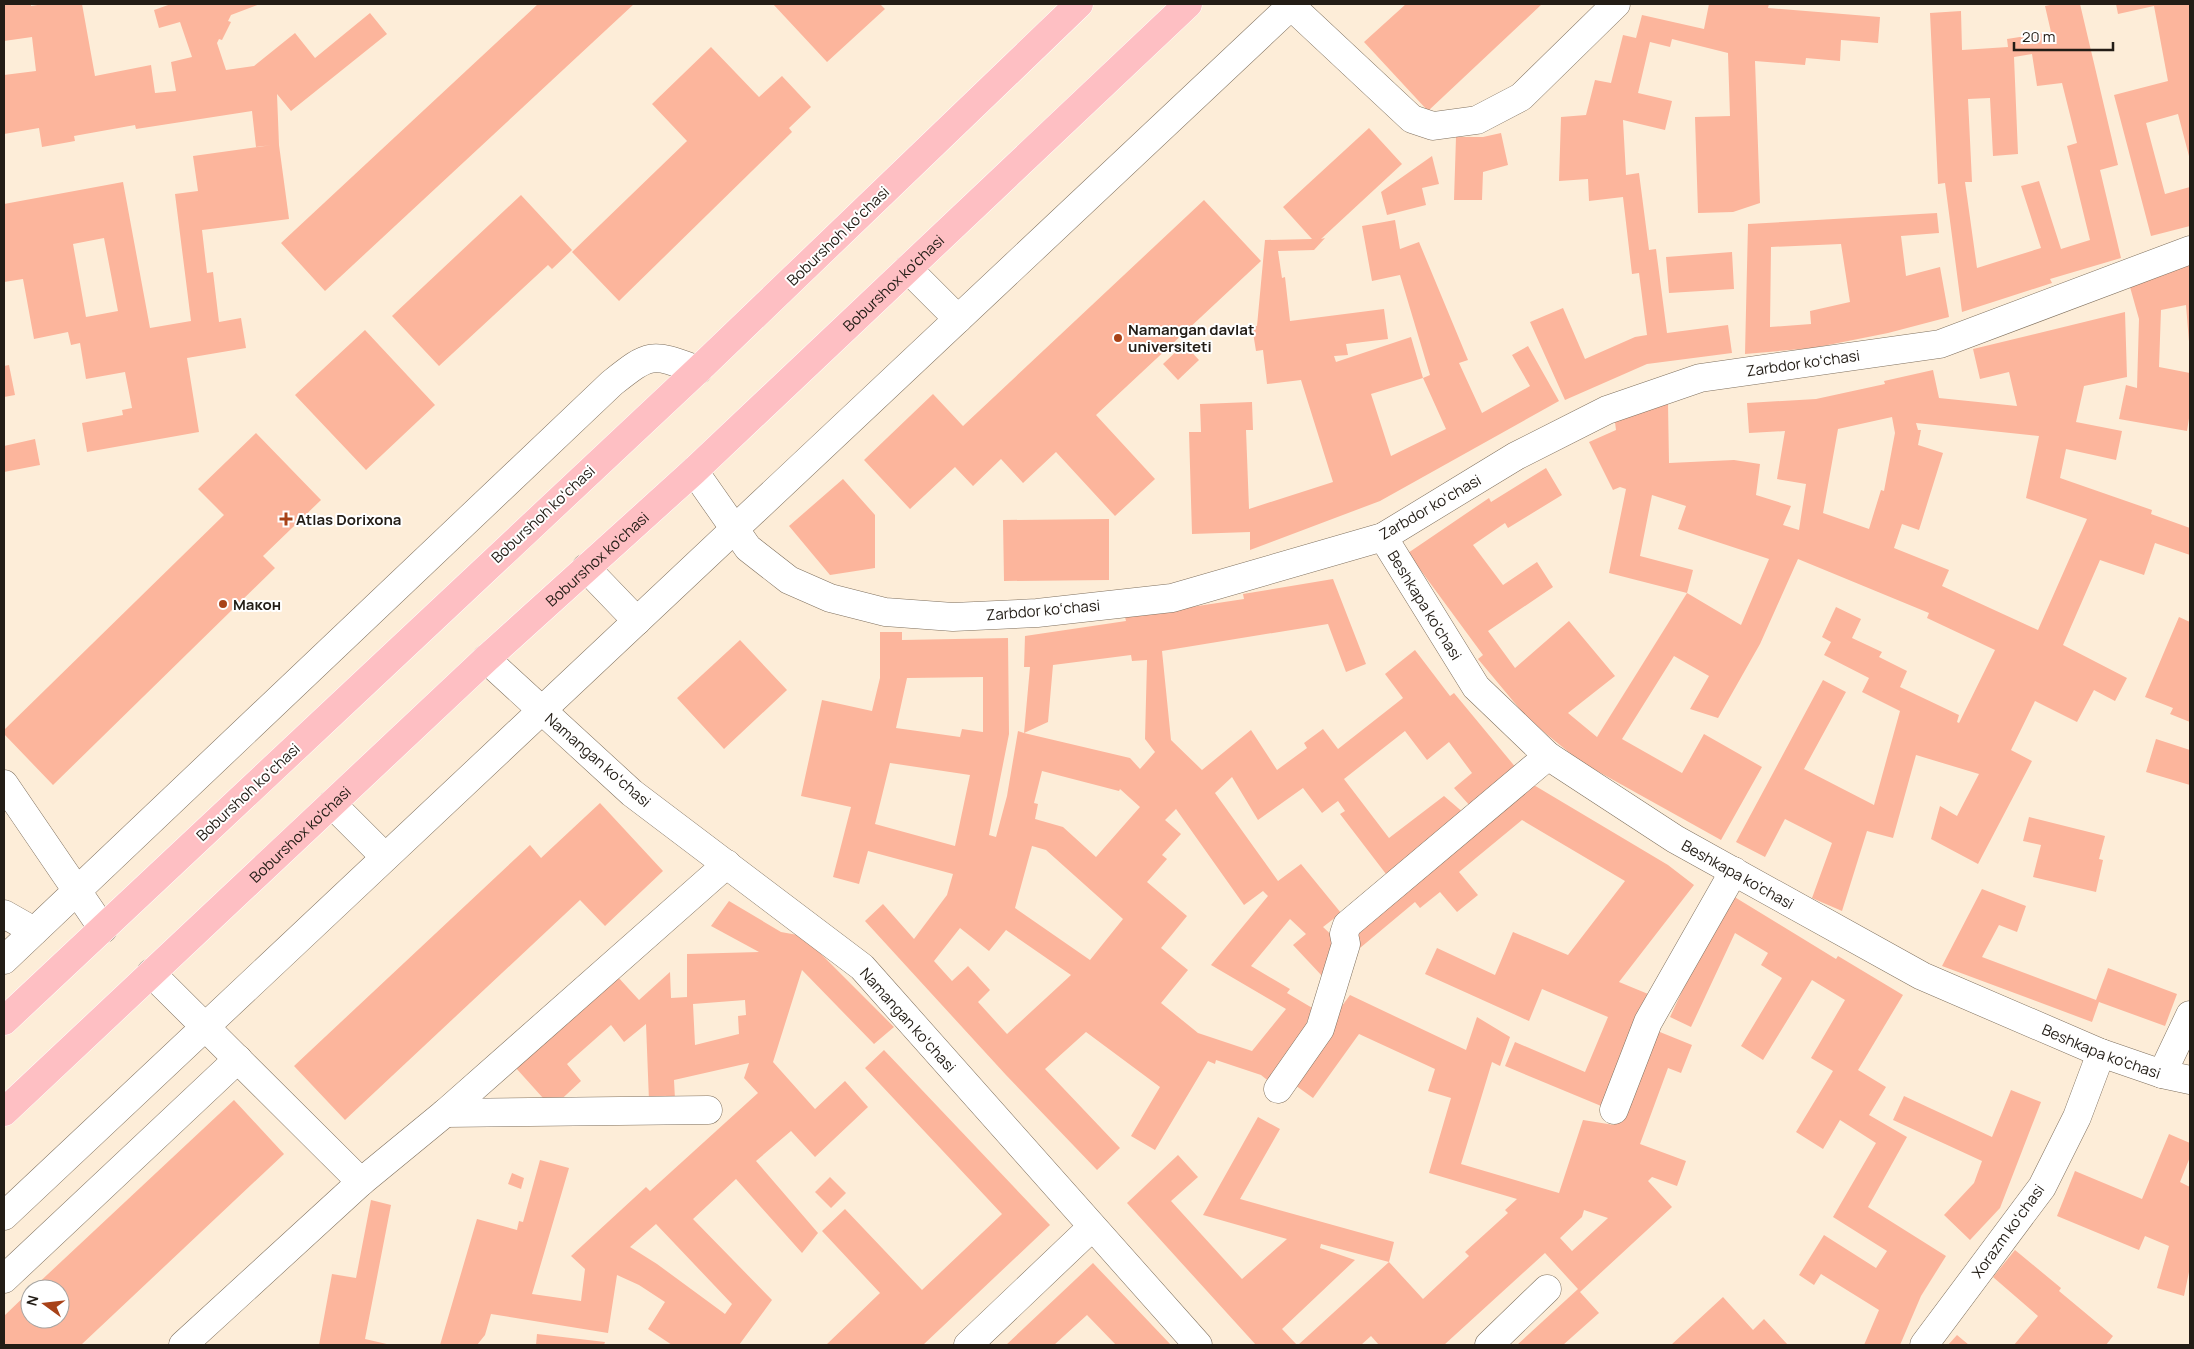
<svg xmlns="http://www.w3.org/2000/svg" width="2194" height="1349" font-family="Manrope,sans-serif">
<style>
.building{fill:#fcb59c;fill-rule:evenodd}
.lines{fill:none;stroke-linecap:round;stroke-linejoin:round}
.minor-casing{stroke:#7f705e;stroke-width:29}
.major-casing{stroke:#fff;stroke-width:29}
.minor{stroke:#fff;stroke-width:28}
.major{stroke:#febfc3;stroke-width:28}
.poi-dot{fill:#a84218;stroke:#fff;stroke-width:2}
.labels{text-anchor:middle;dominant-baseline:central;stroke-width:4;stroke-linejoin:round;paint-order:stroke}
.street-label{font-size:15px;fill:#231d16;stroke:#fff}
.poi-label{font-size:15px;font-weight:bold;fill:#231d16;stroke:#fff;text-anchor:start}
</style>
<rect width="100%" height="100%" fill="#fdedd8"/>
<path class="building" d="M 4,4 L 31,4 L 31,6 L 44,4 L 82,4 L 95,76 L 151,65 L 155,93 L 176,91 L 171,62 L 192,57 L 180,22 L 159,28 L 154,10 L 171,4 L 260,4 L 231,15 L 228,21 L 231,22 L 222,40 L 219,39 L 217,43 L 226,70 L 254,66 L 295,33 L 315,58 L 370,13 L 387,34 L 291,111 L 277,94 L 279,145 L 289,219 L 202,230 L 207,273 L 213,272 L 219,322 L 241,318 L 246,348 L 187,358 L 199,432 L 87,452 L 82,423 L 123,415 L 122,410 L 132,408 L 125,372 L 86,379 L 80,343 L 71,345 L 68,332 L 34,339 L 23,279 L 4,282 L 4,204 L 123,182 L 150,328 L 191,321 L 175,194 L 198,191 L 193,156 L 272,145 L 256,147 L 252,111 L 136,129 L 135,125 L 74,136 L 75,141 L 42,147 L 39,128 L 4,134 L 4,75 L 36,71 L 32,37 L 4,41 ZM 104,238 L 118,311 L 86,317 L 73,244 Z
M 538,4 L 634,4 L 325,291 L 281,243 Z
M 773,4 L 880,4 L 885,9 L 827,62 Z
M 1406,4 L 1542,4 L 1428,111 L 1364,42 Z
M 1709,4 L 1769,4 L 1768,8 L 1880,17 L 1878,43 L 1841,40 L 1840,61 L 1806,58 L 1805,65 L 1755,61 L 1760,203 L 1733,212 L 1698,213 L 1695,117 L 1730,116 L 1728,53 L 1672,39 L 1670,47 L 1650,42 L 1638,93 L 1672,101 L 1665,130 L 1623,120 L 1626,175 L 1639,173 L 1649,250 L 1656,249 L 1667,333 L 1728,325 L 1732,353 L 1647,364 L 1565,400 L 1530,322 L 1563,308 L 1585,359 L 1635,337 L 1647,335 L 1639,273 L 1632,274 L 1623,197 L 1589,201 L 1588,179 L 1559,181 L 1561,117 L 1586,115 L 1595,80 L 1611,83 L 1623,35 L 1636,38 L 1642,15 L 1704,29 Z
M 2055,4 L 2080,4 L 2118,165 L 2100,170 L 2121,258 L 2050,279 L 2052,283 L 1962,312 L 1945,183 L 1938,184 L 1930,13 L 1961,11 L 1962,50 L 2008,47 L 2007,39 L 2051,32 L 2045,6 ZM 2032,54 L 2037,86 L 2062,83 L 2077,143 L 2067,146 L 2090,240 L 2061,249 L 2039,181 L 2021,186 L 2041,248 L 1977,268 L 1965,182 L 1972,182 L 1968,99 L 1990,98 L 1993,156 L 2018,154 L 2014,57 Z
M 2116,4 L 2190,4 L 2190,160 L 2178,114 L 2146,123 L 2165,194 L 2190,187 L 2190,226 L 2151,236 L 2114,95 L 2168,81 L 2154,6 L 2118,14 Z
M 711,47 L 759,97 L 782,76 L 811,107 L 789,128 L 792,132 L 619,301 L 572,252 L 687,141 L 652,104 Z
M 1369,128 L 1402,164 L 1321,239 L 1325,238 L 1314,250 L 1278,251 L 1282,278 L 1285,277 L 1290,321 L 1384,309 L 1388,339 L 1346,344 L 1348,355 L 1334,356 L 1336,362 L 1411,337 L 1423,378 L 1371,394 L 1391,456 L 1446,429 L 1423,378 L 1430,375 L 1400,275 L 1372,281 L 1362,226 L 1395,220 L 1400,249 L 1419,242 L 1468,360 L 1459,363 L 1482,413 L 1530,386 L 1512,355 L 1528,346 L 1559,401 L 1380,501 L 1250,550 L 1250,532 L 1192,534 L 1189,432 L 1201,432 L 1200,404 L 1252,402 L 1253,430 L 1246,430 L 1249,509 L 1333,482 L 1301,380 L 1267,384 L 1263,350 L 1256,351 L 1252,326 L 1257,326 L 1265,240 L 1312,239 L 1283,207 Z
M 1501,133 L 1508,165 L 1483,172 L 1482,200 L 1454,200 L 1456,137 L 1483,137 Z
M 1432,156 L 1439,184 L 1422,188 L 1426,205 L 1387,215 L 1381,192 Z
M 521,195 L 572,250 L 552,269 L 548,265 L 439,366 L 392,316 Z
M 1204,200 L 1261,261 L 1096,415 L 1155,479 L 1115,516 L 1056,452 L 1023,483 L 1001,459 L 973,486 L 955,467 L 910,509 L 864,460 L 933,394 L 963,426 Z
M 1937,213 L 1939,233 L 1901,236 L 1906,276 L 1940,267 L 1949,317 L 1888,333 L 1813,348 L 1745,354 L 1748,224 ZM 1841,244 L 1850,302 L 1810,311 L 1811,324 L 1770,327 L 1771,247 Z
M 1732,252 L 1734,289 L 1669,293 L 1666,257 Z
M 2190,264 L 2190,354 L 2186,305 L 2161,310 L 2159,367 L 2190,373 L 2190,412 L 2187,431 L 2119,419 L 2126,385 L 2137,388 L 2139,319 L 2130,287 Z
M 2125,312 L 2127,377 L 2084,386 L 2076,422 L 2122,431 L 2116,460 L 2066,449 L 2060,478 L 2152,510 L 2151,514 L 2190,528 L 2190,555 L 2155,543 L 2144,575 L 2100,560 L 2063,645 L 2127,678 L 2115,701 L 2094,690 L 2077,722 L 2035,701 L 2011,750 L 2032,761 L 1978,864 L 1931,839 L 1940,806 L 1957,816 L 1979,774 L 1916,755 L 1893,838 L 1867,831 L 1842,911 L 1812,898 L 1832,843 L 1785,819 L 1765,857 L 1736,842 L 1823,680 L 1846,692 L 1804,769 L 1874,805 L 1900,711 L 1862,692 L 1869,678 L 1824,655 L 1831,642 L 1822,637 L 1836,607 L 1861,619 L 1852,638 L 1882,652 L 1879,657 L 1907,671 L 1900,687 L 1959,715 L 1957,722 L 1959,723 L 1995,650 L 1927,618 L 1929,613 L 1798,559 L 1760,644 L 1718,718 L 1690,709 L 1709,676 L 1674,656 L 1622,739 L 1682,773 L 1704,734 L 1762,767 L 1721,840 L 1581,762 L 1529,720 L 1478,659 L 1483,655 L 1408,553 L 1489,498 L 1491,502 L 1546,468 L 1562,495 L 1508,528 L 1505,523 L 1473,545 L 1503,585 L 1537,562 L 1553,587 L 1488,631 L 1515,668 L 1569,621 L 1615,676 L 1568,713 L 1597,737 L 1687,593 L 1741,625 L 1769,559 L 1678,529 L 1686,506 L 1652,495 L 1640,556 L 1693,570 L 1687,593 L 1609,573 L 1626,489 L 1620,487 L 1613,490 L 1589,442 L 1616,430 L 1615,422 L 1668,403 L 1669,463 L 1734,460 L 1760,464 L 1756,495 L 1791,506 L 1783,525 L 1799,530 L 1806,484 L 1777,479 L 1785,431 L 1749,433 L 1747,403 L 1816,399 L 1885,384 L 1884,381 L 1933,370 L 1939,398 L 2017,406 L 2009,372 L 1980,379 L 1973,349 ZM 1892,417 L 1895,433 L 1884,491 L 1881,490 L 1869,529 L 1823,513 L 1838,429 ZM 1916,423 L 2039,436 L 2026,498 L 2087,519 L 2038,630 L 1942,586 L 1949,570 L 1894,548 L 1902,524 L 1919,530 L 1943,453 L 1918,445 L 1921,430 L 1918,430 Z
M 365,330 L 435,405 L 366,470 L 295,395 Z
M 1184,344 L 1199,360 L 1178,380 L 1163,364 Z
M 9,365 L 15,395 L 4,397 L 4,366 Z
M 256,433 L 321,500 L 263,556 L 275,568 L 53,785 L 4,734 L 4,730 L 224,515 L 198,489 Z
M 35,439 L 40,465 L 4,472 L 4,446 Z
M 843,479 L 875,515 L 875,568 L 830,575 L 789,526 Z
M 1109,519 L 1109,580 L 1004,581 L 1003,520 Z
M 1333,579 L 1366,664 L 1346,672 L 1328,624 L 1162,651 L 1171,740 L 1202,770 L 1251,730 L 1277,770 L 1307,748 L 1304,743 L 1323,729 L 1338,749 L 1403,698 L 1385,674 L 1415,650 L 1450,696 L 1454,693 L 1517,769 L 1471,807 L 1454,788 L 1472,773 L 1449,742 L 1427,760 L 1405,731 L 1344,779 L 1389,838 L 1444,796 L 1465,814 L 1386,874 L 1340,814 L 1345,811 L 1338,801 L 1322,813 L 1303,788 L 1258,820 L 1232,777 L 1215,793 L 1278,881 L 1301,864 L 1341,913 L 1323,927 L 1338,941 L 1323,977 L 1293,945 L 1306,934 L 1290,919 L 1251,966 L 1290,989 L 1287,993 L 1314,1009 L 1307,1021 L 1305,1040 L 1271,1083 L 1261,1075 L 1216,1060 L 1215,1064 L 1208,1061 L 1155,1150 L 1131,1136 L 1160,1087 L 1086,1032 L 1045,1069 L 1120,1148 L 1097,1170 L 1006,1075 L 865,921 L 883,904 L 914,939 L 947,895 L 953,874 L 868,851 L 859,884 L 833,877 L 851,807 L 801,796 L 822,700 L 872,711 L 880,678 L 880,632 L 902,632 L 902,640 L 1008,638 L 1009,734 L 989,835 L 996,837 L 1007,796 L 1018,731 L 1024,733 L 1030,667 L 1024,667 L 1025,636 L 1126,621 L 1125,617 L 1244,599 L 1243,594 ZM 1131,655 L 1132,661 L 1147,660 L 1145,739 L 1155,752 L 1140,769 L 1130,758 L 1024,733 L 1048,722 L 1053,665 ZM 983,677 L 983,732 L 962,729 L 960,737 L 896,728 L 907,678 ZM 890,763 L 970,775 L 955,846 L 875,824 ZM 1042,771 L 1119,791 L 1120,789 L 1140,807 L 1096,857 L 1063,827 L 1035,819 L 1038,804 L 1034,803 ZM 1176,809 L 1244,905 L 1263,891 L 1268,896 L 1211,965 L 1286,1009 L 1252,1051 L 1198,1033 L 1161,1003 L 1188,970 L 1161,948 L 1187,916 L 1147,882 L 1167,859 L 1162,855 L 1181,834 L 1165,820 ZM 1032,846 L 1046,850 L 1123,919 L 1090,960 L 1015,908 ZM 960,928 L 989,951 L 1006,930 L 1071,975 L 1007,1034 L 978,1002 L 990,990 L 968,966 L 952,981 L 934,961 Z
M 2179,617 L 2190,622 L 2190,722 L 2170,714 L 2173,708 L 2145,697 Z
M 740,640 L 787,690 L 724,749 L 677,698 Z
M 2156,739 L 2190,750 L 2190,785 L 2146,772 Z
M 1527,781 L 1668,865 L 1694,885 L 1619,982 L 1653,996 L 1606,1108 L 1505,1066 L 1515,1042 L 1585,1072 L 1608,1017 L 1542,989 L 1529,1021 L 1425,974 L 1437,948 L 1495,975 L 1513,932 L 1568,955 L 1625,881 L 1522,820 L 1459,872 L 1478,895 L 1457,912 L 1440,892 L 1420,908 L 1415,902 L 1360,948 L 1346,932 Z
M 600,803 L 663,871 L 605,926 L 580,900 L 345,1120 L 294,1066 L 530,845 L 541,858 Z
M 2029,817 L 2105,836 L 2099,859 L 2103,860 L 2096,892 L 2033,877 L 2041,845 L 2023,841 Z
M 1982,889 L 2026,906 L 2017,932 L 1999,925 L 1982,957 L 2096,1000 L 2108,968 L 2177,994 L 2165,1026 L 2099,1002 L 2092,1022 L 1942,966 Z
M 1728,893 L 1836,959 L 1838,956 L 1903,995 L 1858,1070 L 1886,1087 L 1869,1115 L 1907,1137 L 1868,1207 L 1946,1256 L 1921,1296 L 1900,1345 L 1864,1345 L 1879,1310 L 1821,1274 L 1814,1285 L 1799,1275 L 1824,1235 L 1876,1268 L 1887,1251 L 1833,1217 L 1876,1143 L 1840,1120 L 1823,1149 L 1796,1132 L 1833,1071 L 1811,1058 L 1845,1000 L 1812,980 L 1763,1060 L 1741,1046 L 1782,978 L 1761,965 L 1768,953 L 1735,933 L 1691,1027 L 1670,1017 Z
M 729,901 L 781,932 L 803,936 L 894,1027 L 874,1044 L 802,970 L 773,1062 L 815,1109 L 845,1081 L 868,1107 L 815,1157 L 791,1131 L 756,1161 L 818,1233 L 802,1253 L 736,1179 L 693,1219 L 772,1300 L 739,1345 L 672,1345 L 648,1329 L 665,1302 L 639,1285 L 617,1275 L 608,1333 L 491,1314 L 485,1335 L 477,1345 L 440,1345 L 477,1219 L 517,1230 L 519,1221 L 523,1222 L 540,1160 L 569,1168 L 532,1294 L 581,1301 L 585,1269 L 571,1256 L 646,1187 L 650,1191 L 758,1093 L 744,1078 L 749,1063 L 674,1080 L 675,1099 L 649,1101 L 646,1024 L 624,1042 L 611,1025 L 567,1064 L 581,1081 L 552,1108 L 515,1067 L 617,976 L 639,1000 L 670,972 L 671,998 L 687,997 L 687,954 L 759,952 L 711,926 ZM 745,1000 L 746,1015 L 738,1016 L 739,1034 L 695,1045 L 693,1004 ZM 656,1224 L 732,1304 L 725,1314 L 657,1264 L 630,1247 Z
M 1350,995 L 1466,1050 L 1477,1017 L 1510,1037 L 1500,1066 L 1492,1062 L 1461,1164 L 1559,1193 L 1583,1120 L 1614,1125 L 1650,1028 L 1692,1045 L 1681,1073 L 1668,1068 L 1640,1144 L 1686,1161 L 1677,1186 L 1652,1177 L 1648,1181 L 1672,1207 L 1580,1292 L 1599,1313 L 1563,1345 L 1517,1345 L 1578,1289 L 1545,1253 L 1444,1345 L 1379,1345 L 1371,1336 L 1361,1345 L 1298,1345 L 1389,1262 L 1321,1244 L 1320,1248 L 1355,1260 L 1282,1329 L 1297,1345 L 1256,1345 L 1127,1203 L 1178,1155 L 1198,1177 L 1171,1201 L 1242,1279 L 1287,1239 L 1203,1215 L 1258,1117 L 1280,1129 L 1240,1199 L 1394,1242 L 1389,1262 L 1423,1299 L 1469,1256 L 1465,1252 L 1508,1213 L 1505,1210 L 1517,1199 L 1429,1173 L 1451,1098 L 1428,1091 L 1435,1069 L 1359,1034 L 1313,1098 L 1288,1080 ZM 1584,1210 L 1608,1218 L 1572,1251 L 1560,1238 L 1582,1217 Z
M 884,1050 L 1050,1225 L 923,1345 L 826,1345 L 880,1293 L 822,1231 L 845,1209 L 922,1290 L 1002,1214 L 865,1068 Z
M 2011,1090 L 2041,1102 L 2000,1208 L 1970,1240 L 1944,1215 L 1974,1183 L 1982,1161 L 1893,1120 L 1904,1096 L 1992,1137 Z
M 234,1100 L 284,1154 L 81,1345 L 4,1345 L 4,1316 L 30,1291 L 30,1319 L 60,1319 L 60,1289 L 32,1289 Z
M 2169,1134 L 2190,1143 L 2190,1157 L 2180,1182 L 2190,1187 L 2190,1267 L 2184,1296 L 2157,1288 L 2169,1246 L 2145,1236 L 2139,1250 L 2057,1216 L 2075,1171 L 2142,1199 Z
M 512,1173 L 524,1178 L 521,1189 L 508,1184 Z
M 830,1177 L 846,1193 L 831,1208 L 815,1192 Z
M 371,1200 L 391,1205 L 365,1339 L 391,1345 L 319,1345 L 332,1274 L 356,1278 Z
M 2015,1250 L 2061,1288 L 2059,1291 L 2113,1336 L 2106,1345 L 2014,1345 L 2038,1316 L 1993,1277 Z
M 1093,1263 L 1171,1345 L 1116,1345 L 1087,1315 L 1054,1345 L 1006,1345 Z
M 1723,1297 L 1753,1330 L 1764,1319 L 1788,1345 L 1671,1345 Z
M 537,1334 L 605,1342 L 604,1345 L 536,1345 Z
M 1957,1335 L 1969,1345 L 1948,1345 Z"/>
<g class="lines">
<defs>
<g id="minor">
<path d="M 1289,4 L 1412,119 L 1433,126 L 1477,120 L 1521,97 L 1616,4"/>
<path d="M 908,269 L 958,319"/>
<path d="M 694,471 L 748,548 L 789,580 L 830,598 L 885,612 L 953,617 L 1037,613 L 1172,598 L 1383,537 L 1516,456 L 1607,410 L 1700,378 L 1940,344 L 2190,250"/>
<path id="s1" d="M 1383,537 L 1476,687 L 1548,756 L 1675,839 L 1922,976 L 2101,1053 L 2162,1074 L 2190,1080"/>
<path d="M 586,568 L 637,621"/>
<path d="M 486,659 L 632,793 L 862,967 L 1198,1345"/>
<path d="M 4,784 L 103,929"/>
<path d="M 332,804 L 385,857"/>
<path d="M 4,914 L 34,931"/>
<path d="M 4,960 L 612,383 C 651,352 651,353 698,370"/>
<path d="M 151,973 L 361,1182"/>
<path d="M 2162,1074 L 2190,1015"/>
<path d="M 1278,1089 L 1320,1029 L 1346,944 L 1344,934 L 1347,925 L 1548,756"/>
<path d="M 1614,1110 L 1648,1022 L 1734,871"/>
<path d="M 445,1113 L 708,1110"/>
<path d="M 4,1216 L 1293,4"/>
<path d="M 4,1279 L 238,1059"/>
<path d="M 183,1345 L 361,1182 L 445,1113 L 727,864"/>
<path d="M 968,1345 L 1092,1227"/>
<path d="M 1489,1345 L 1547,1289"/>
<path d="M 1924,1345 L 2042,1187 L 2077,1117 L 2101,1053"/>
</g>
<g id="major">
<path d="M 4,1021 L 698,370 L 1079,4"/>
<path id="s2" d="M 4,1112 L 486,659 L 694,471 L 1188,4"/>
</g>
</defs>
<use href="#minor" class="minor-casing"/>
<use href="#major" class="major-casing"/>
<use href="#minor" class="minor"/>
<use href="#major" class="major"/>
</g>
<g class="poi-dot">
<circle cx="1118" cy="338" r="5"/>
<path d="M283.5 511.5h5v5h5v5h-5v5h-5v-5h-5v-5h5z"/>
<circle cx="223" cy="604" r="5"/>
</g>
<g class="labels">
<g class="street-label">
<text transform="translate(838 236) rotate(-44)">Boburshoh koʻchasi</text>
<text stroke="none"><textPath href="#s2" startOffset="1216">Boburshox ko'chasi</textPath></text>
<text transform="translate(1803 363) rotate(-8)">Zarbdor koʻchasi</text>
<text transform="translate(1430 507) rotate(-30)">Zarbdor koʻchasi</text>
<text transform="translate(543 514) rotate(-43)">Boburshoh koʻchasi</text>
<text stroke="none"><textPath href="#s2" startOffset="811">Boburshox ko'chasi</textPath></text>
<text stroke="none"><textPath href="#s1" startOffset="80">Beshkapa ko'chasi</textPath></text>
<text transform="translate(1043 610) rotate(-5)">Zarbdor koʻchasi</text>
<text transform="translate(598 760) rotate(41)">Namangan koʻchasi</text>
<text transform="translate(248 792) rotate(-43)">Boburshoh koʻchasi</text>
<text stroke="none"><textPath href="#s2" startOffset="406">Boburshox ko'chasi</textPath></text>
<text stroke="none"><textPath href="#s1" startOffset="500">Beshkapa ko'chasi</textPath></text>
<text transform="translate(908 1020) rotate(48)">Namangan koʻchasi</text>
<text stroke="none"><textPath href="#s1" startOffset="905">Beshkapa ko'chasi</textPath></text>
<text transform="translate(2008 1231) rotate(-54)">Xorazm koʻchasi</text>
</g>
<g class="poi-label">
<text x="1128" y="329">Namangan davlat<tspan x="1128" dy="17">universiteti</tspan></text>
<text x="296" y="519">Atlas Dorixona</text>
<text x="233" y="604">Макон</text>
</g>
</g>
<rect width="2194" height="1349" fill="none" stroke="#231d16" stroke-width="10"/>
<g transform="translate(45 1304) rotate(285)"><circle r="24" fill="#ffffff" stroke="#a7a5a2"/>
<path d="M0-4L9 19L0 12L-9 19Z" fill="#a84218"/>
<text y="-8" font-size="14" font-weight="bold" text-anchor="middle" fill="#231d16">N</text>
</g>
<path d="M2014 42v8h99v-8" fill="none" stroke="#231d16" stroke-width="2.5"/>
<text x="2022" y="42" font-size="15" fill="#231d16" stroke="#ffffff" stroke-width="4" paint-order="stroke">20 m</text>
</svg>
